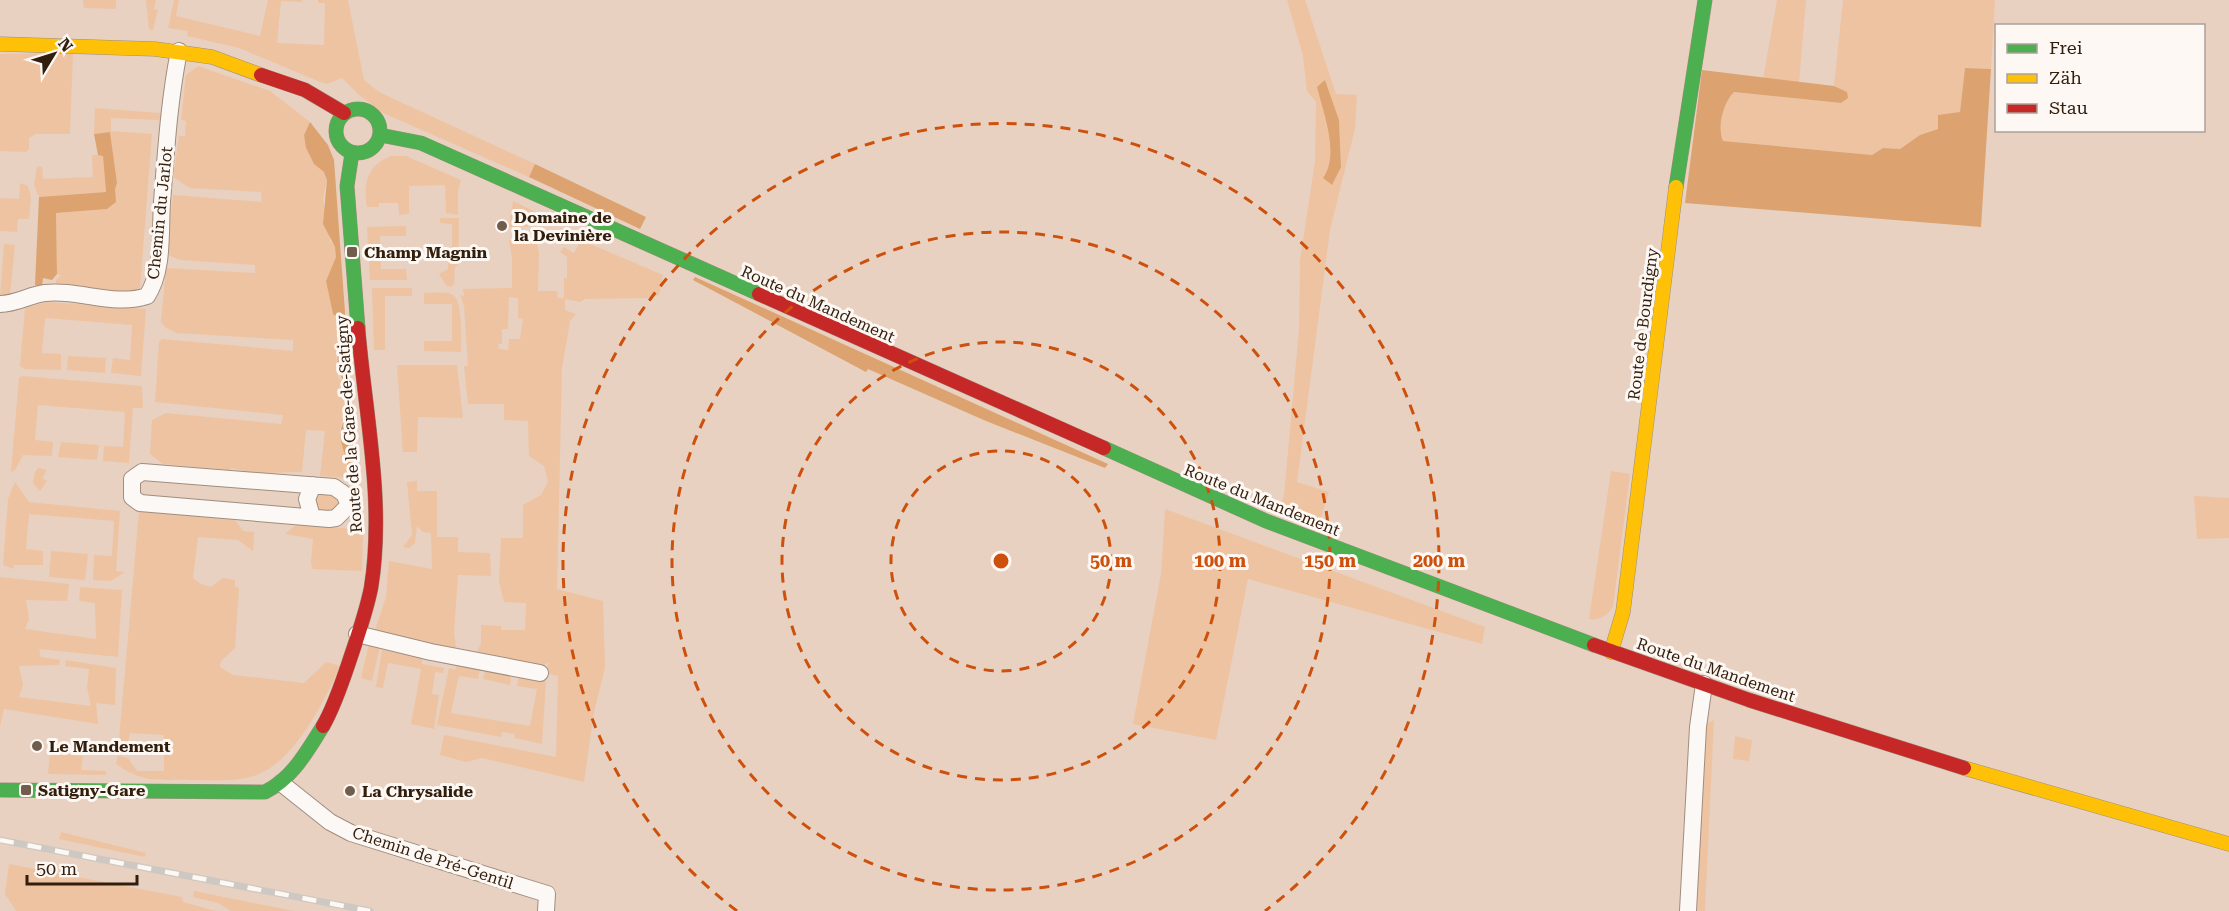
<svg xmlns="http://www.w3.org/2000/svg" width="2229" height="911" font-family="'Roboto Serif',serif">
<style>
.green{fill:#eec3a2;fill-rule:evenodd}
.forest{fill:#dca370}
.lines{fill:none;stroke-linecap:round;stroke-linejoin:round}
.street-casing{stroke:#a08d7e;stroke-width:18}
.fast-casing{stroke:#a08d7e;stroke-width:15}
.slow-casing{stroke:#a08d7e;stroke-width:15}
.jam-casing{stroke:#a08d7e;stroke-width:15}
.street{stroke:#fcf8f6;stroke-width:16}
.fast{stroke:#4caf50;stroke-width:14}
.slow{stroke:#ffc107;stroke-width:14}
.jam{stroke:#c62828;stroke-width:14}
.rail-casing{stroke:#cec8c2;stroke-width:7}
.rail{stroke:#fef8f4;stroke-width:4.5;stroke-dasharray:14;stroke-linecap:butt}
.ring{fill:none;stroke:#cd500c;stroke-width:3;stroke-dasharray:10 8}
.poi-dot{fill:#715d4c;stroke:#fef8f4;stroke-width:2}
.labels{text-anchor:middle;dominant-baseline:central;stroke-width:6;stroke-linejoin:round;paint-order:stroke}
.street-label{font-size:16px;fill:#311e0d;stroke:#fef8f4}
.poi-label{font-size:16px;font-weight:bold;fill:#311e0d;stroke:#fef8f4;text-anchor:start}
.centre{fill:#cd500c;stroke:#fef8f4;stroke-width:3}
.ring-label{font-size:18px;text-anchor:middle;font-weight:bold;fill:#cd500c;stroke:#fef8f4;stroke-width:6;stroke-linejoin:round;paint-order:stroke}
</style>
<rect width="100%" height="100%" fill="#e8d1c0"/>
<path class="green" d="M 83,0 L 116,0 L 116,9 L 84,8 Z
M 146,0 L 156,0 L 154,9 L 158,10 L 153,30 L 149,29 Z
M 174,0 L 179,0 L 176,16 L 260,36 L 268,0 L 302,0 L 302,2 L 281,1 L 277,43 L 324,45 L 325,3 L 318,3 L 318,0 L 348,0 L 364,80 L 379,92 L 535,164 L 529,177 L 383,113 L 359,95 L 342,78 L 327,84 L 320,82 L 239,48 L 187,36 L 188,31 L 168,28 Z
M 1287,0 L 1305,0 L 1336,94 L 1357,95 L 1355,129 L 1330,230 L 1297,482 L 1329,492 L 1320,520 L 1279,508 L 1284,496 L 1299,329 L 1300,260 L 1315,161 L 1316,102 L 1307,91 L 1303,56 ZM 1325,80 L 1339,120 L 1341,167 L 1324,178 C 1339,155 1323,113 1318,87 Z
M 1777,0 L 1806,0 L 1799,83 L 1763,79 Z
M 1843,0 L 1995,0 L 1991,69 L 1965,68 L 1960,113 L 1938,129 L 1920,135 L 1900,149 L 1883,148 L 1872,155 L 1723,141 C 1717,127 1723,103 1734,92 L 1840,103 L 1847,92 L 1834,86 Z
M 73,53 L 70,134 L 36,134 L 29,138 L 29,149 L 26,152 L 0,151 L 0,54 Z
M 198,66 L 270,91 L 310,122 L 304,135 L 306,148 L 314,164 L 324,172 L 327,180 L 323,198 L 330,241 L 335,247 L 336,257 L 326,281 L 333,314 L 340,320 L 336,358 L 338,378 L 346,384 C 345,393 351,400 349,408 C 346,416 340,422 340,430 C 340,447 352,461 347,478 L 320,476 L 325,431 L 306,430 L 302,472 L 253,473 L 231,468 L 230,470 L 163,464 L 150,454 L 152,420 L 166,413 L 281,424 L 283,415 L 155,402 L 159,342 L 162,339 L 293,351 L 293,340 L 177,333 L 166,328 L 161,322 L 166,268 L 255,273 L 255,265 L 180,260 L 170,256 L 166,249 L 173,195 L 262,202 L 261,192 L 190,188 L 173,177 L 179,136 L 185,136 L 186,121 L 181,120 L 186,75 Z
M 95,108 L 160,113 L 161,119 L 158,120 L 111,118 L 111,131 L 152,134 L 140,289 L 128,294 L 56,288 L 56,280 L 61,275 L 57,274 L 56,213 L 107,209 L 117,183 L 110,132 L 94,134 Z
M 92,155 L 103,155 L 106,192 L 39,197 L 34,185 L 37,166 L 42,167 L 43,179 L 93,177 Z
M 391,156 L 406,156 L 461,180 L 458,190 L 458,215 L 446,213 L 445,185 L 409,186 L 409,214 L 399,215 L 398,203 L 379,203 L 379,207 L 367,207 C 363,184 367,165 391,156 Z
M 20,183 L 28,186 L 31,197 L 29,219 L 18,219 L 17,232 L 0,231 L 0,198 L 19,199 Z
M 513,201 L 544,216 L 540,226 L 509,227 Z
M 440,218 L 459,218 L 458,265 L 455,267 L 454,284 L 451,287 L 446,285 L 439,274 L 448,269 L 448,252 L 452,252 L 452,224 L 440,223 Z
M 406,226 L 406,236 L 380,236 L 381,269 L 406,269 L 407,280 L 370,280 L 367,227 Z
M 527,237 L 535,238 L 539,252 L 538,291 L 557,291 L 558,298 L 564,298 L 564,278 L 567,278 L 567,257 L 560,252 L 564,247 L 574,253 L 581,240 L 663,275 L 659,295 L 650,298 L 585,299 L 580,302 L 565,299 L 565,310 L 576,314 L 570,321 L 562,368 L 557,589 L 603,601 L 605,668 L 594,712 L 584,782 L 482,758 L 466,762 L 440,755 L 444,735 L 556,757 L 558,676 L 545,673 L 549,662 L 537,669 L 476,653 L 481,644 L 481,625 L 501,626 L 501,630 L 525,630 L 526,603 L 504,602 L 499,582 L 501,538 L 523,538 L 523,505 L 541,495 L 548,482 L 544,466 L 529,456 L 528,421 L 504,420 L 504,404 L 468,404 L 464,366 L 468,366 L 464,306 L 460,295 L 464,296 L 463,289 L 512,288 L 512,258 L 509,240 L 526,239 ZM 509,297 L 518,298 L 518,318 L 523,319 L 520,339 L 509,339 L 508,350 L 499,349 L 498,344 L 502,344 L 502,329 L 508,329 Z
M 4,244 L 15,245 L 10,296 L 0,298 Z
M 372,288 L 412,288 L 412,296 L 385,296 L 385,350 L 374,350 Z
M 424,293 C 432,293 447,291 453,295 C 463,301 461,339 461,352 L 424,351 L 424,341 L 452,341 L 452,304 L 424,304 Z
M 47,302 L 146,309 L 141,376 L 111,373 L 113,358 L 130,360 L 132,325 L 45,318 L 42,353 L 61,354 L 61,370 L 24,369 L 20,366 L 25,308 Z
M 68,356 L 106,358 L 105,373 L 67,370 Z
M 397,365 L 457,365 L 463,418 L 418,417 L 417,452 L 403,452 Z
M 22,376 L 142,386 L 143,408 L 133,408 L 129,463 L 103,461 L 104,446 L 123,447 L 125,412 L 38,405 L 35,440 L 53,442 L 52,456 L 23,455 L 15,470 L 11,472 L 19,378 Z
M 61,442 L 99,445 L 97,460 L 58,457 Z
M 38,468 L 47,470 L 42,478 L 47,481 L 40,491 L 33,483 L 35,472 Z
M 1611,471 L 1630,474 L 1613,607 C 1608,615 1599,621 1589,619 Z
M 417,481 L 417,491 L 437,491 L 437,537 L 458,537 L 458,552 L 490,553 L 491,576 L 458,575 L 454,633 L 456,647 L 451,651 L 412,643 L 375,630 L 386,597 L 389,561 L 432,569 L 431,533 L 423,532 L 417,526 L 415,543 L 409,548 L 403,547 L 412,535 L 407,482 Z
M 15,482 L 29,502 L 120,511 L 116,571 L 125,572 L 111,581 L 93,580 L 94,555 L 112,556 L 114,521 L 29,514 L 26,549 L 43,551 L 43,565 L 14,565 L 14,569 L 3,565 L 8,499 Z
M 332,491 L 338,504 L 332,513 L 315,510 L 316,493 Z
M 2194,496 L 2229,498 L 2229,538 L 2197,539 Z
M 1165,509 L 1485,627 L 1482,644 L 1248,579 L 1216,740 L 1133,724 L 1161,574 Z
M 139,511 L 235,520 L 243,531 L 254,532 L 253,551 L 238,540 L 198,537 L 193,578 L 199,583 L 211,587 L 223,578 L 235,580 L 235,587 L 239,588 L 235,648 L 221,661 L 220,667 L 233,675 L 304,683 L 326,662 L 340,666 C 324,702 294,763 254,776 C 234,782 211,780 190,780 C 157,779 145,784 116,764 L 118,755 L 129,759 L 137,771 L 164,771 L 164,735 L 130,733 L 127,750 L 118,751 Z
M 297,524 L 363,530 L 362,571 L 313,569 L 311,563 L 313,539 L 285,534 Z
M 51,551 L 88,554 L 85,580 L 49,577 Z
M 0,577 L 69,584 L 67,601 L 26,600 L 29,619 L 25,629 L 96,639 L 95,603 L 79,601 L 80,587 L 122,590 L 118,657 L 39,649 L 41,657 L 60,660 L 59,665 L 19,666 L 23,684 L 19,697 L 91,706 L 87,687 L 89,669 L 65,666 L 66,660 L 116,668 L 115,705 L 96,703 L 98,724 L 4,709 L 0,727 Z
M 369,644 L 380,647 L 372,681 L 361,678 Z
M 382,650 L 422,658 L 422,664 L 444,668 L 443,673 L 435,672 L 432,694 L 439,695 L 434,729 L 411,724 L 421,669 L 388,663 L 383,688 L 376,687 Z
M 457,664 L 480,669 L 478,679 L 459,676 L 451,713 L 530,726 L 537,689 L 517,686 L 519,676 L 546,681 L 542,744 L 514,738 L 515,734 L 502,732 L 501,737 L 437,725 L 449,668 L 455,670 Z
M 485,671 L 511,676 L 510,685 L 483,679 Z
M 1714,720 L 1705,911 L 1693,911 L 1703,726 Z
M 1735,736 L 1752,740 L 1749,761 L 1733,759 Z
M 50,752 L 83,756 L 81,770 L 106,771 L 106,775 L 48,774 Z
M 61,832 L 146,853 L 145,857 L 59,839 Z
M 9,864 L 182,897 L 183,902 L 216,911 L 16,911 L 5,894 Z
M 194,891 L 294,911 L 231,911 L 218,903 L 193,897 Z"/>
<path class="forest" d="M 1965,68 L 1991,69 L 1981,227 L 1685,203 L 1702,70 L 1834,86 L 1847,92 L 1848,98 L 1841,103 L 1734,92 C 1723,103 1717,127 1723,141 L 1872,155 L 1883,148 L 1900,149 L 1920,135 L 1938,129 L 1938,115 L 1960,112 Z
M 1325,80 L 1339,120 L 1341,167 L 1332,185 L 1323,178 C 1340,155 1323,112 1317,87 Z
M 310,122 L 328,145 L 334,160 L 357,479 L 347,478 C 351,464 343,454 341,440 C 339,426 345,420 349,408 C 351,400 345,392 346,384 C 329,363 343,343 340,320 L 333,314 L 326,281 L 336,257 L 335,247 L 323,224 L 327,180 L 324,172 L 314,164 L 306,148 L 304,135 Z
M 110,132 L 117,183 L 115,189 L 116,202 L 107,209 L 56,213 L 57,274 L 52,280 L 43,278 L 42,287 L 35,285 L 39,197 L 106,192 L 103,156 L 98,155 L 94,134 Z
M 535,164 L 646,217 L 640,229 L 529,177 Z
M 695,277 L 1108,464 L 1105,468 L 986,421 L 868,369 L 866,372 L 693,280 Z"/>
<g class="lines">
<defs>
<path id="street" d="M 0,304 C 17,304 29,295 45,293 C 79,289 114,307 147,296 C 164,270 160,232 162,202 C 166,152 169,101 179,51
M 142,472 L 334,487 L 344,494 L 349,505 L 336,518 L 329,519 L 140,503 L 132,497 L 132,479 Z
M 312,517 L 307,499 L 313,485
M 357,634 L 431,652 L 540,673
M 281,783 L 330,822 L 351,833 L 547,894 L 546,911
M 1688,911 L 1698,727 L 1704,684"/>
<path id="fast" d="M336 131a22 22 0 1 1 44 0a22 22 0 1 1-44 0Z
M 380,135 L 421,143 L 759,294
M 352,153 L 347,186 L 358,328
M 1676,187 L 1705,0
M 1104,448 L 1266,521 L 1594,645
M 0,790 L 265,792 C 293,778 307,751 323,726"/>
<path id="slow" d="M 0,44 L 155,49 L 212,57 L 261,75
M 1611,652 L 1623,612 L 1676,187
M 1964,768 L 2229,844"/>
<path id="jam" d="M 261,75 L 305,90 L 344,113
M 759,294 L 1104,448
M 1594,645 L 1749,700 L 1964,768
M 323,726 C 334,707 342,683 349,662 C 357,638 366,613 371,588 C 385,503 365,413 358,328"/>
</defs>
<use href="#street" class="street-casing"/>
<use href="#fast" class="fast-casing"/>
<use href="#slow" class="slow-casing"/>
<use href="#jam" class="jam-casing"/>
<use href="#street" class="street"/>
<use href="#fast" class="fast"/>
<use href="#slow" class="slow"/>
<use href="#jam" class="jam"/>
<defs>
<path id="rail" d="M 0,840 L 370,911"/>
</defs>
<use href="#rail" class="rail-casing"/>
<use href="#rail" class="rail"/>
</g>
<g class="ring">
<circle cx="1001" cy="561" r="110"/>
<circle cx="1001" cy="561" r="219"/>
<circle cx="1001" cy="561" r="329"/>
<path d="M737 911A438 438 0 1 1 1265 911"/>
</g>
<g class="poi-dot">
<circle cx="502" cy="226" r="6"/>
<rect x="346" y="246" width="12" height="12" rx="3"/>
<circle cx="37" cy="746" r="6"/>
<rect x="20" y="784" width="12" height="12" rx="3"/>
<circle cx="350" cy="791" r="6"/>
</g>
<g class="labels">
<g class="street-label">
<text transform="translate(160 213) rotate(-84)">Chemin du Jarlot</text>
<text transform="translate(818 304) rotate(24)">Route du Mandement</text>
<text transform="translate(1643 324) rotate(-83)">Route de Bourdigny</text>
<text transform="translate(349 424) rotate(-94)">Route de la Gare-de-Satigny</text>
<text transform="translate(1262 500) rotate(22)">Route du Mandement</text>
<text transform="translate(1716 670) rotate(19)">Route du Mandement</text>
<text transform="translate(433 858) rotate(18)">Chemin de Pré-Gentil</text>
</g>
<g class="poi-label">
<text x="514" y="217">Domaine de<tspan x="514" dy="18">la Devinière</tspan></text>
<text x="364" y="252">Champ Magnin</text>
<text x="49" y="746">Le Mandement</text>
<text x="38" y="790">Satigny-Gare</text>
<text x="362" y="791">La Chrysalide</text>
</g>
</g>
<circle cx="1001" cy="561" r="9" class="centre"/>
<g class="ring-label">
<text x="1111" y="567">50 m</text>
<text x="1220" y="567">100 m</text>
<text x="1330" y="567">150 m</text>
<text x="1439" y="567">200 m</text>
</g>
<rect x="1995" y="24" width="210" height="108" fill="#fef8f4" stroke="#aca198" stroke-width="1.5"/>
<rect x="2007" y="44" width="30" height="9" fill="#4caf50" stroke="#aca198" stroke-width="1.5"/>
<text x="2049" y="54" font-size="18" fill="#311e0d">Frei</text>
<rect x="2007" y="74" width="30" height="9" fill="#ffc107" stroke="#aca198" stroke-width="1.5"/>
<text x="2049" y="84" font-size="18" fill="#311e0d">Zäh</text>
<rect x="2007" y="104" width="30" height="9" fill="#c62828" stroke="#aca198" stroke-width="1.5"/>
<text x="2049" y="114" font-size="18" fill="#311e0d">Stau</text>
<g transform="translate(54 54) rotate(52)" stroke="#fef8f4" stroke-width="4.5" paint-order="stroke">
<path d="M0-4.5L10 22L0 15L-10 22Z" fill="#311e0d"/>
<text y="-9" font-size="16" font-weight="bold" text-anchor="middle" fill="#311e0d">N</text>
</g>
<path d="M27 875v9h110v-9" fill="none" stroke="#311e0d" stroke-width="3"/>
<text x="36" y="875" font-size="18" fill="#311e0d" stroke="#fef8f4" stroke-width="4.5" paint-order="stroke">50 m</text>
</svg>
